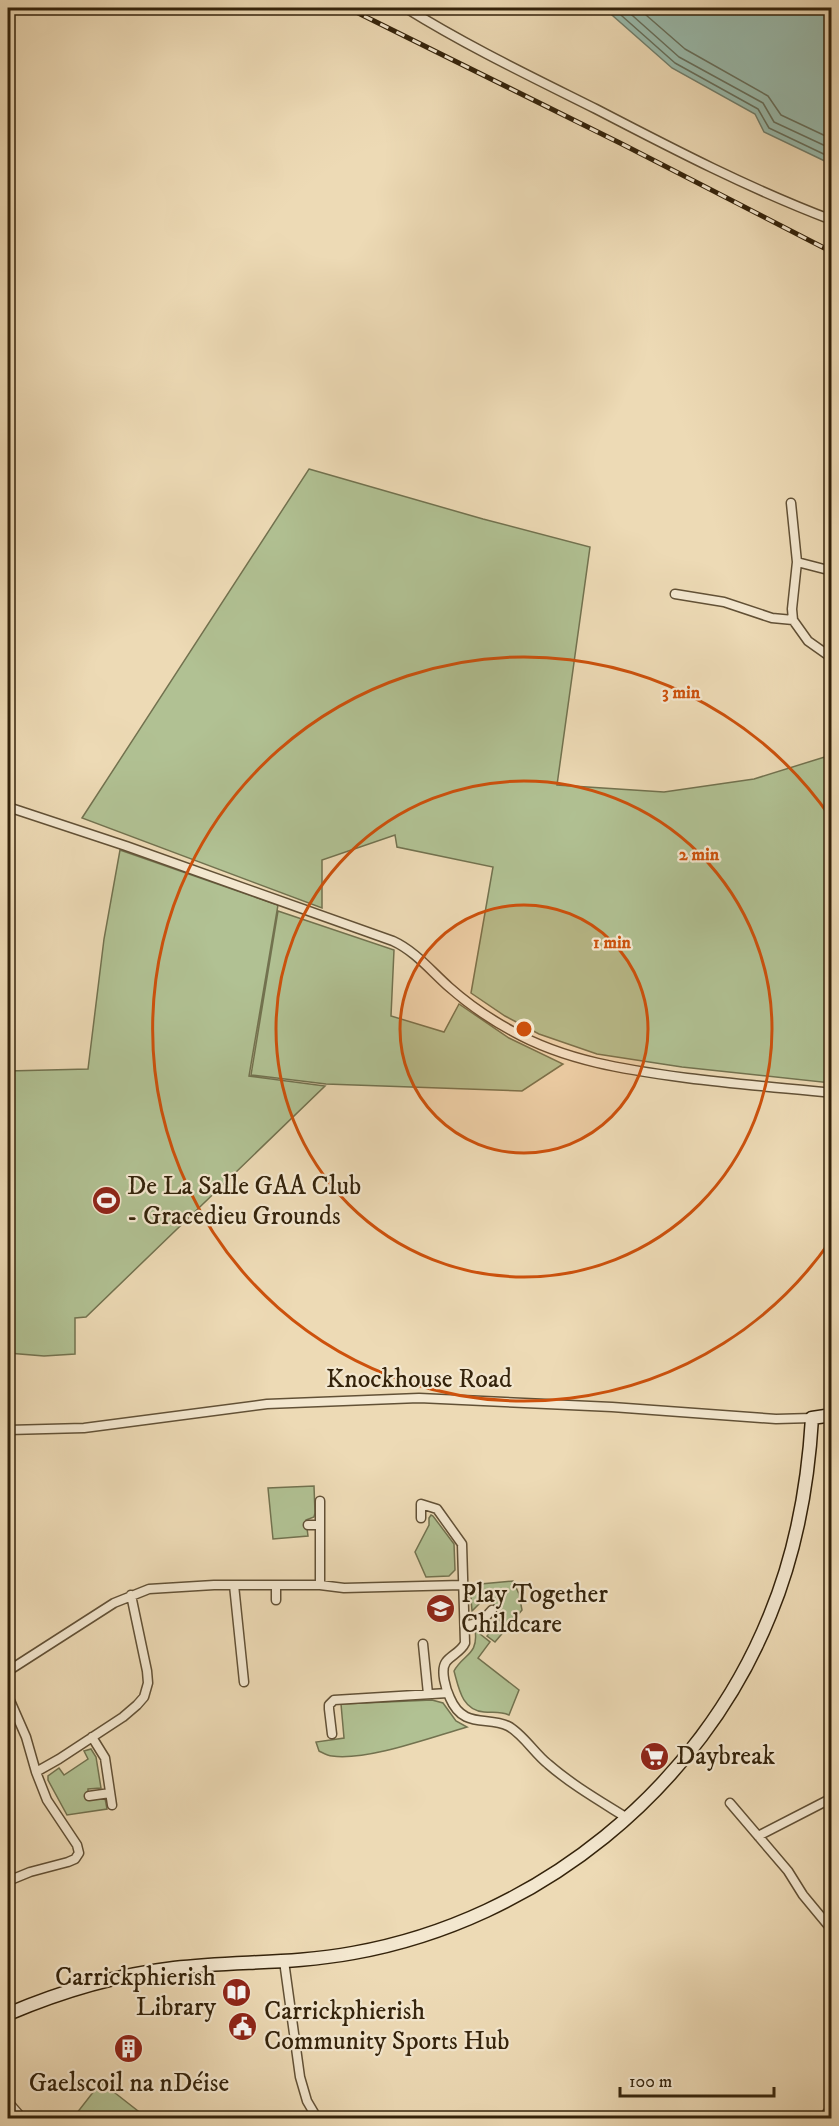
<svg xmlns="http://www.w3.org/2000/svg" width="839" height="2126" font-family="'IM FELL DW Pica',serif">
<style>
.green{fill:#b1c193;stroke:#72724f;stroke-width:1.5}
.water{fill:#99bbad;stroke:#717e6c;stroke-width:1.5}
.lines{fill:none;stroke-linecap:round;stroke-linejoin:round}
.shore{stroke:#666f5c;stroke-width:1.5}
.street-casing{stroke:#625136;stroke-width:11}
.secondary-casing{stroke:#34230b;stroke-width:15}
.street{stroke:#f3e7cf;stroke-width:8}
.secondary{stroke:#f3e7cf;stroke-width:12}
.rail-casing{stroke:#34230b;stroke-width:5}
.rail{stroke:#f3e7cf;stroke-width:3;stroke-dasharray:9;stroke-linecap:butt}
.ring{fill:none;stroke:#cd510c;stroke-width:3}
.labels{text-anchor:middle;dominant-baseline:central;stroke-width:4.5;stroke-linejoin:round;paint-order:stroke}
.poi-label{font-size:26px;fill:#34230b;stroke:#f3e7cf;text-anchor:start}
.street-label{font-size:26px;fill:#34230b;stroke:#f3e7cf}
.centre{fill:#cd510c;stroke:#f3e7cf;stroke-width:3}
.ring-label{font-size:18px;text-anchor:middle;font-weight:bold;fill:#cd510c;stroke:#f3e7cf;stroke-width:4.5;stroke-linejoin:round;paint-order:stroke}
</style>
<rect width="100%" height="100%" fill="#eddab5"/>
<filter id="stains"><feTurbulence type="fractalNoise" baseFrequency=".00333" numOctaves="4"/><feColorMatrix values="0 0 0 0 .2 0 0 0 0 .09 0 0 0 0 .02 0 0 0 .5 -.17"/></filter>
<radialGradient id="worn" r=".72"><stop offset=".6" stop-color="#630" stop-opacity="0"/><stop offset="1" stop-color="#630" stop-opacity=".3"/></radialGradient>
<path class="green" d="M 309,469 L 483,519 L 590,547 L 557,785 L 664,792 L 754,779 L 831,755 L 831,1083 L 682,1067 L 597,1054 L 539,1034 L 505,1016 L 471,993 L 493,867 L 397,847 L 395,835 L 322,860 L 322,908 L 82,818 Z
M 120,850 L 278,905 L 249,1076 L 325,1086 L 86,1317 L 75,1318 L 75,1354 L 44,1356 L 8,1353 L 8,1071 L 88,1069 L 104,939 Z
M 278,911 L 394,950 L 391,1016 L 444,1032 L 459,1004 L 509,1038 L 563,1064 L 522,1091 L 326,1084 L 251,1075 Z
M 314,1486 L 315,1513 L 314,1517 L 306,1520 L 308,1536 L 273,1539 L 268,1488 Z
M 431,1515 L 433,1516 L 454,1544 L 455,1570 L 449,1576 L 426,1577 L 415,1552 L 429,1525 L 429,1518 Z
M 513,1581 L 519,1594 L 522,1610 L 495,1642 L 487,1636 L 504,1614 L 486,1597 L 472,1611 L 470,1585 Z
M 475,1630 L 490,1642 L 478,1658 L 519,1690 L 509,1715 C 500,1711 493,1713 484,1712 C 462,1710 459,1689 454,1671 C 463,1654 479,1655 475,1630 Z
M 432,1700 L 443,1703 L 456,1721 L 467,1727 C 432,1737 367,1761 332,1756 C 328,1756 323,1753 319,1751 L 316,1742 L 344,1738 L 341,1704 Z
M 91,1749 L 96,1757 L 101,1788 L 88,1789 L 88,1799 L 105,1798 L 107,1809 L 67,1815 L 48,1780 L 48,1776 L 59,1768 L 64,1775 L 88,1759 L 84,1751 Z
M 101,2082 L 147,2118 L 73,2118 Z"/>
<path class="water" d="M 604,8 L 831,8 L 831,164 L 764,132 L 755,114 L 672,68 Z"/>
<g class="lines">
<path class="shore" d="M 613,8 L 675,63 L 758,109 L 769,128 L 832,158
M 624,8 L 679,57 L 763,103 L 774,122 L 832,149
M 638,8 L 685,49 L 768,96 L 781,115 L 832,139"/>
<defs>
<path id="street" d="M 406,8 C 467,46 532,77 596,109 C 673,149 750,189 832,220
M 791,503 L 797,562 L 792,609 L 793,620 L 808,641 L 832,658
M 797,562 L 832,571
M 675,594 L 724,602 L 772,618 L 793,620
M 8,807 L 126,846 L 393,941 C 415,951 431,971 449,987 C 468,1004 490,1019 512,1031 C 565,1061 627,1070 687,1078 C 735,1084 783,1088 832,1093
M 8,1430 L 84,1428 L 267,1404 L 419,1398 L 612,1407 L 776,1419 L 812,1418
M 320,1501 L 320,1585
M 421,1518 L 421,1504 L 437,1509 L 462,1544 L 465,1643 C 461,1652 451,1655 446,1662 C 440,1670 446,1690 450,1698 C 463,1729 487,1716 508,1726 C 522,1733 535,1754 548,1764 C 572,1785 600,1801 627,1818
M 308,1525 L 320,1525
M 234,1585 L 244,1682
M 276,1585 L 276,1600
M 465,1626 L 481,1622 L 492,1610
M 423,1644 L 428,1694
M 8,1671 L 114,1603 L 149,1589 L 214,1585 L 320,1585 L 344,1588 L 462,1585
M 8,1696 L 26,1737 L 36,1772 L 59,1759 L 123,1717 L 137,1705 L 144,1697 L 148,1683 L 147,1671 L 131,1595
M 332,1734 L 329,1709 L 329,1705 L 334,1700 L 448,1693
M 92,1737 L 105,1758 L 112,1805
M 89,1796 L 110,1793
M 730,1803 L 788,1871 L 803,1895 L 832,1930
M 758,1836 L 832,1798
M 8,1881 L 30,1872 L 68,1862 L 75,1859 L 79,1853 L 77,1845 L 47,1800 L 36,1772
M 284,1961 L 300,2077 L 307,2101 L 317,2118
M 8,2102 L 22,2118
M 823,2118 L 832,2107"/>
<path id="secondary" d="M 8,2014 C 62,1991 116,1975 174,1968 C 234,1961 294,1964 353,1953 C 538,1920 700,1789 770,1615 C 796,1552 808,1486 812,1418 L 832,1415"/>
</defs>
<use href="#street" class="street-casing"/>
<use href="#secondary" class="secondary-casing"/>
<use href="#street" class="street"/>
<use href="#secondary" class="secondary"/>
<defs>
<path id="rail" d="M 348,8 L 620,143 L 832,252"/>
</defs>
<use href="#rail" class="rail-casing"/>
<use href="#rail" class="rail"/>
</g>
<circle cx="524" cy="1029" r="124" fill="#cd510c" fill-opacity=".12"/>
<g class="ring">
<circle cx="524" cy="1029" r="124"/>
<circle cx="524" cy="1029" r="248"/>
<path d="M831 1240A372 372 0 1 1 831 818"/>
</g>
<defs>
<symbol id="stadium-disc" viewBox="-11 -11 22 22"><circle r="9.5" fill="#8f2418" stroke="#f3e7cf"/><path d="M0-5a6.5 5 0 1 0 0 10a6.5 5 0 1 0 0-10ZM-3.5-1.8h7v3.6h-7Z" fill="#fff"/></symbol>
<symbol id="school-disc" viewBox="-11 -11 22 22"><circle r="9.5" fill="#8f2418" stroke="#f3e7cf"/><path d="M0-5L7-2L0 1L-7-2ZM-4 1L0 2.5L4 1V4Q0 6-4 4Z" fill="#fff"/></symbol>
<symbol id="supermarket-disc" viewBox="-11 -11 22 22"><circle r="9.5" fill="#8f2418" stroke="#f3e7cf"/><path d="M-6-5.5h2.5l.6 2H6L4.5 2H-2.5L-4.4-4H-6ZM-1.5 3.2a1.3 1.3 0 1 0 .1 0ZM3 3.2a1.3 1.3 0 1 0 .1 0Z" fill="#fff"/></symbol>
<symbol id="library-disc" viewBox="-11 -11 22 22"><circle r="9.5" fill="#8f2418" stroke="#f3e7cf"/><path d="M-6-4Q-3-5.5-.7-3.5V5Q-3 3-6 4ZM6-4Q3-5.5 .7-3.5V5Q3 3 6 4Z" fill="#fff"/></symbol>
<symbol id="civic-disc" viewBox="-11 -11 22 22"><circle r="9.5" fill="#8f2418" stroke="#f3e7cf"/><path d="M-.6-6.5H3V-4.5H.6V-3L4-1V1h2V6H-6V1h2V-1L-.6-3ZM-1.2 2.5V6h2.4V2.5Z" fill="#fff"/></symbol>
<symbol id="building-disc" viewBox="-11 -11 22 22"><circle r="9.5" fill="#8f2418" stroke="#f3e7cf"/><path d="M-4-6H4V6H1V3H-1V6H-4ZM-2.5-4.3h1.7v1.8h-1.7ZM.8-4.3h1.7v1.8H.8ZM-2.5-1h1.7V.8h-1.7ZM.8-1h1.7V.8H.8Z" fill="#fff"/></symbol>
</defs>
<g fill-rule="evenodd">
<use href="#stadium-disc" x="90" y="1184" width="33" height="33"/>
<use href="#school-disc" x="424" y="1592" width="33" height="33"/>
<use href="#supermarket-disc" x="638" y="1740" width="33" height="33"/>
<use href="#library-disc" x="220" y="1976" width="33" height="33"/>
<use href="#civic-disc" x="226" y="2010" width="33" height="33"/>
<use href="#building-disc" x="112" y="2032" width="33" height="33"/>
</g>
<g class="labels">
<g class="poi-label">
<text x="127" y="1186">De La Salle GAA Club<tspan x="127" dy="30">- Gracedieu Grounds</tspan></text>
<text x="461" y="1594">Play Together<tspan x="461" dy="30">Childcare</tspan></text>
<text x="676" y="1756">Daybreak</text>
<text x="216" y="1977" text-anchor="end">Carrickphierish<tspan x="216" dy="30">Library</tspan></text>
<text x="264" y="2011">Carrickphierish<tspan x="264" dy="30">Community Sports Hub</tspan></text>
<text x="129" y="2083" text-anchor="middle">Gaelscoil na nDéise</text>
</g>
<g class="street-label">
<text x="419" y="1379">Knockhouse Road</text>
</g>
</g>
<circle cx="524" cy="1029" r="9" class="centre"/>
<g class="ring-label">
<text x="681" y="698">3 min</text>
<text x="699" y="860">2 min</text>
<text x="612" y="948">1 min</text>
</g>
<rect width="839" height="2126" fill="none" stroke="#eddab5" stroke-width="30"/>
<rect x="9" y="9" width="821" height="2108" fill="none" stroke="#34230b" stroke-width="3"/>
<rect x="15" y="15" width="809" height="2096" fill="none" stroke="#34230b" stroke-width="1.5"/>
<path d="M620 2087v9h154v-9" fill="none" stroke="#34230b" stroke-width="3"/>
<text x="629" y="2087" font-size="18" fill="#34230b" stroke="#f3e7cf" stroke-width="4.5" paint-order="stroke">100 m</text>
<rect width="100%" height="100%" filter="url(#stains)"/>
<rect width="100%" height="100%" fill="url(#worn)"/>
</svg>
